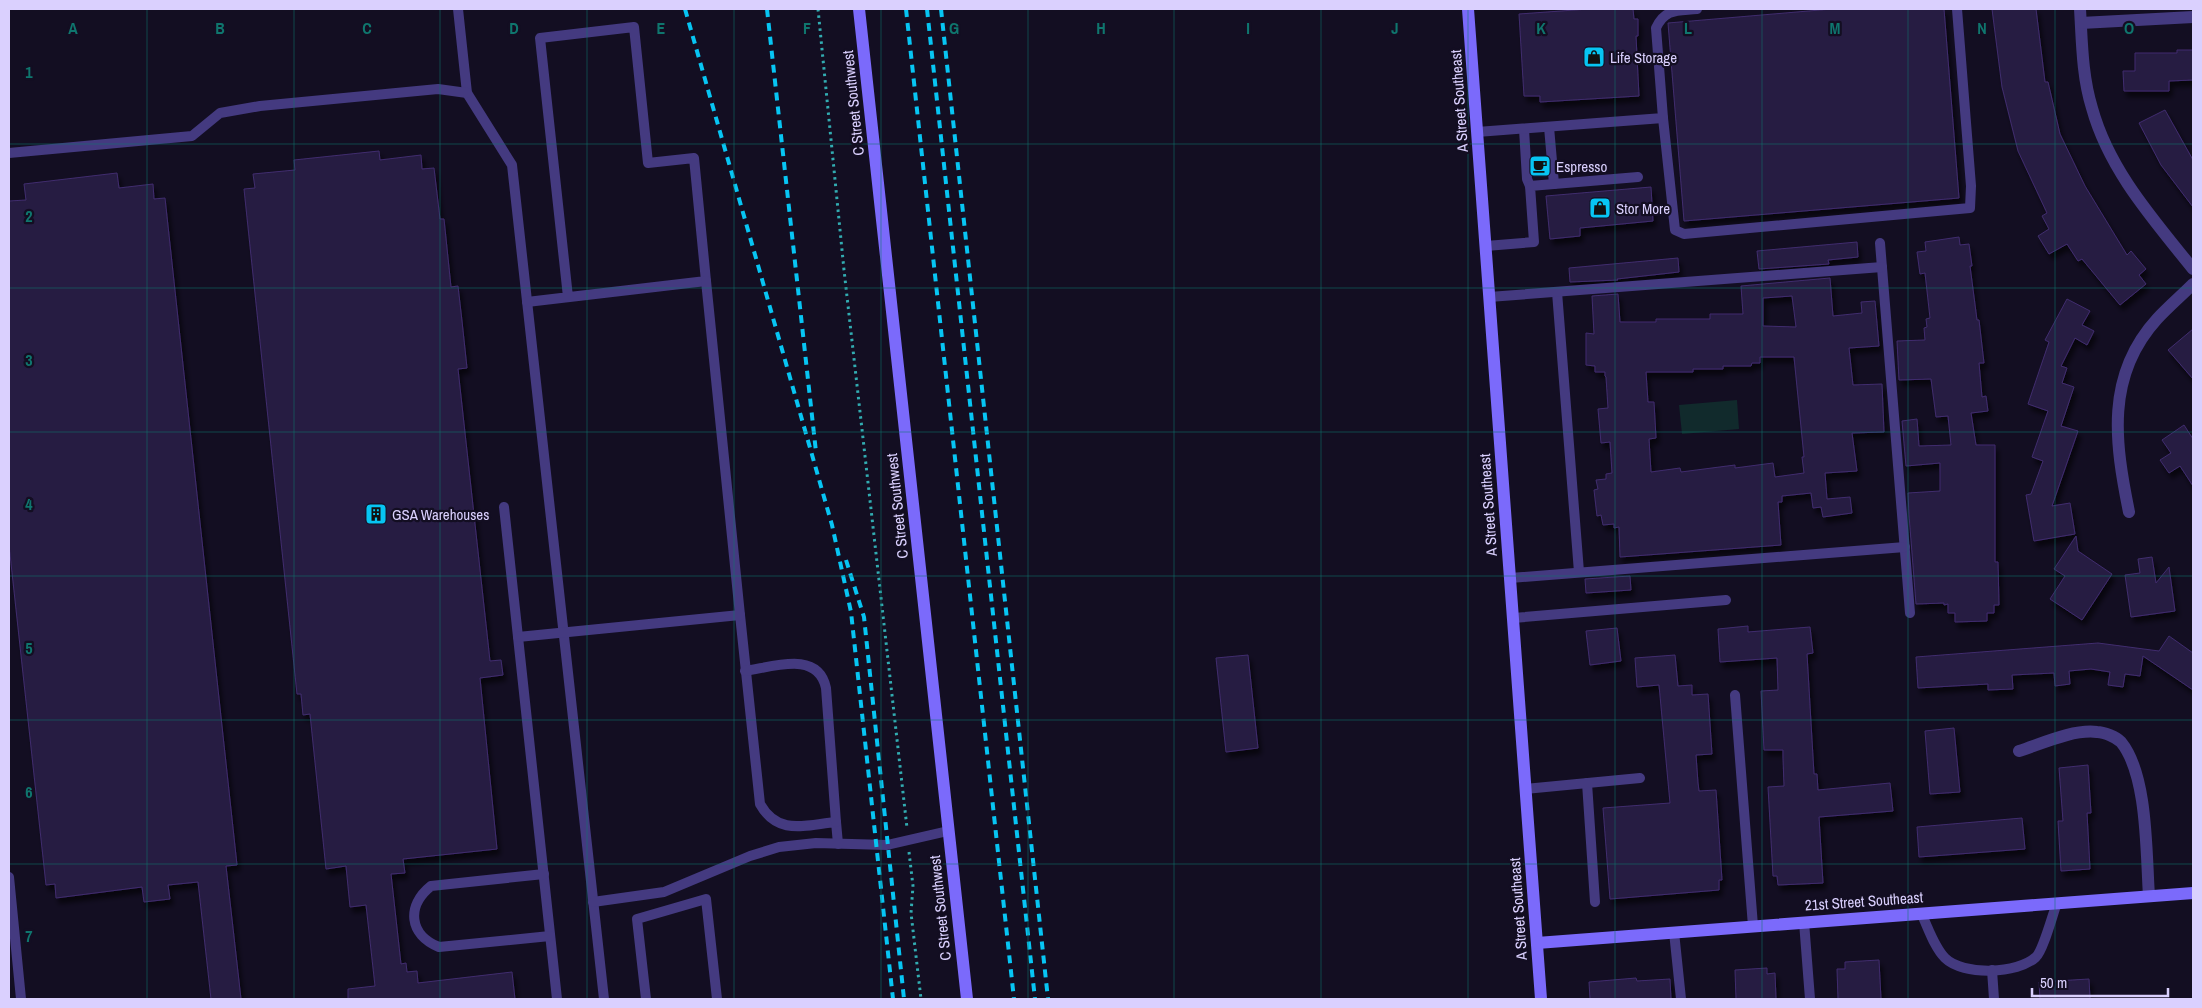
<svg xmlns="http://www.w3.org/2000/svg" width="2202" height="1008" font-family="'Archivo Narrow',sans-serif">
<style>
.green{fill:#112a2c}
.building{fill:#271b42;stroke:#402d6e;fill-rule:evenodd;filter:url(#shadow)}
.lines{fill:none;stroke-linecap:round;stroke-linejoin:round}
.path{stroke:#32acb1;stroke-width:3;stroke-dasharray:2.5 4;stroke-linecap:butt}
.lane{stroke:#443a80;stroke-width:10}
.street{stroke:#443a80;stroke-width:12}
.secondary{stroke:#7b6afb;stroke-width:12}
.rail{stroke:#07c5f3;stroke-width:4;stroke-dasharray:8 6;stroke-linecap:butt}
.grid{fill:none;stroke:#0f766e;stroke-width:1;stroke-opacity:0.55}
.labels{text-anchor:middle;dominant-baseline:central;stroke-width:4.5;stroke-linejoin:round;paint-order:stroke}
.poi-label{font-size:15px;fill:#dad0fe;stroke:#130e22;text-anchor:start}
.street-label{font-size:15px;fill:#dad0fe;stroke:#130e22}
.grid-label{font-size:16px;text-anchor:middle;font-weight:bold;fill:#0f766e;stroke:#130e22;stroke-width:4.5;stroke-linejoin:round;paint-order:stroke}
</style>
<defs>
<filter id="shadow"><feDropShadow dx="3" dy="5.5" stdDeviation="2.5" flood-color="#0009"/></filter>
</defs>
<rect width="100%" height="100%" fill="#130e22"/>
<!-- green -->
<polygon class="green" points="1737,400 1739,429 1682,434 1679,405"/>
<!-- building -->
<g class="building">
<polygon points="1589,9 1633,9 1634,19 1638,19 1638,36 1636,36 1639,96 1540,102 1540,96 1524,96 1519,14"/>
<polygon points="1832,9 1944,9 1959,198 1684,221 1668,23"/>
<polygon points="1992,9 2036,9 2045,82 2048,82 2060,134 2085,186 2127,255 2131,251 2146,269 2139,275 2146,284 2120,305 2082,259 2078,261 2067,244 2049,254 2038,236 2049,229 2042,216 2047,213 2018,151 2002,87"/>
<polygon points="2177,50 2193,50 2193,80 2169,81 2169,91 2124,91 2123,71 2135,71 2135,53 2177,53"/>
<polygon points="2165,110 2193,160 2193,207 2161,165 2139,123"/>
<polygon points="379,151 380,160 421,155 422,169 434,168 440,219 444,219 451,287 458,286 462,321 467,368 458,369 490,661 501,660 503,675 480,678 497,849 403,859 405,873 391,874 401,964 406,963 407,972 417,971 418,983 512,972 515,999 348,999 348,989 375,986 366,905 350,907 346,866 326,869 310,714 303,715 301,694 297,694 244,189 255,188 253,174 295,170 294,160"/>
<polygon points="117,173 119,188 153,184 154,199 165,198 237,865 226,866 241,999 211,999 198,882 168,885 170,899 144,902 142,887 56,898 55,884 46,885 9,545 9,201 26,200 24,184"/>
<polygon points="1651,187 1653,221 1580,228 1580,236 1550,239 1546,196"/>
<polygon points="1959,237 1960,245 1969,244 1972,266 1970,266 1977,320 1979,320 1984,363 1979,363 1982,397 1986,396 1988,411 1971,413 1976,445 1995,445 1995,562 1998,562 1999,605 1994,605 1994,613 1987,613 1987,621 1955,622 1955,613 1948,613 1948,604 1944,605 1944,603 1916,604 1909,515 1908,493 1940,491 1940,463 1906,466 1902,421 1917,419 1919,446 1951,445 1948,416 1936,417 1931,379 1899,380 1897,341 1925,340 1924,328 1927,327 1926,319 1930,318 1925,273 1920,274 1917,252 1926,251 1925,242"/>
<polygon points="1857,242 1858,257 1828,260 1829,264 1759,269 1757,251"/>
<polygon points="1678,258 1679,272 1617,279 1618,280 1570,282 1569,268"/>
<path d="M1830 278 1833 316 1862 313 1861 302 1875 301 1879 346 1849 348 1853 385 1882 384 1884 432 1852 433 1857 471 1825 473 1827 499 1850 497 1852 513 1823 517 1821 507 1813 508 1811 493 1782 496V502H1778L1781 545 1620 557 1619 527 1614 528V524L1603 525 1601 515 1597 516 1594 490 1598 489 1596 480 1606 479V474L1612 473 1610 442 1601 443 1598 409 1608 408 1606 377 1605 376V372H1595V366L1586 365V333L1594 334 1592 296 1618 294 1620 322H1656V319H1710V314H1743L1741 286ZM1792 296 1796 327 1763 326V298ZM1760 357H1794L1804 457H1802L1804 473 1775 477 1773 463 1735 468V465L1681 472 1680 468 1651 472 1649 439 1656 438 1654 402H1648L1646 372H1693V369H1723V366H1751L1752 363H1760Z"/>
<polygon points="2067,299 2090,311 2082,325 2094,331 2087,345 2075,338 2061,366 2067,368 2062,383 2074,387 2061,426 2078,431 2052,506 2070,503 2075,534 2034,541 2026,495 2031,494 2043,461 2032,457 2048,411 2028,404 2049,342 2045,340"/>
<polygon points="2193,329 2193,379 2168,350"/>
<polygon points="2184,425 2193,439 2193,486 2180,466 2169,473 2160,460 2171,453 2162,440"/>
<polygon points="2076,536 2078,551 2112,574 2082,620 2050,599 2065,576 2054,569"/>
<polygon points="2152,557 2156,583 2169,567 2175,611 2131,617 2125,575 2140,573 2138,559"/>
<polygon points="1630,576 1631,590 1586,593 1585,579"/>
<polygon points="1748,626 1748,632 1810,627 1813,653 1807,654 1814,774 1817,774 1818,790 1890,783 1893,811 1819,817 1823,883 1778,885 1777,876 1773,876 1768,787 1784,786 1783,758 1783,750 1764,750 1761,691 1778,690 1777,658 1720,662 1718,629"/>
<polygon points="1617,628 1621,661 1590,665 1586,631"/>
<polygon points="2169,636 2193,653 2193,690 2143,656 2140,676 2125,674 2123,687 2108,685 2110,672 2091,669 2069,671 2070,684 2055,686 2054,673 2012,675 2013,689 1988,690 1988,684 1918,688 1916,657 2098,643 2159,651"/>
<polygon points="1248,655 1258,748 1226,752 1216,658"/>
<polygon points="1675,655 1678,686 1692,685 1692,695 1708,694 1712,754 1696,755 1698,783 1699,791 1716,790 1722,880 1719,880 1719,890 1610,899 1603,808 1670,803 1659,685 1637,687 1635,658"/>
<polygon points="1954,728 1960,792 1930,794 1925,731"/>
<polygon points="2088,765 2091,813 2087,813 2090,869 2061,871 2058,821 2063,821 2059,768"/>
<polygon points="2022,818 2025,849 1919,857 1917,827"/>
<polygon points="1879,960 1881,999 1838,999 1837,969 1845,969 1845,962"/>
<polygon points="1767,968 1767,974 1775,973 1776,999 1736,999 1735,970"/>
<polygon points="1636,978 1637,981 1670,979 1671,999 1590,999 1589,982"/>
<polygon points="2089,979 2090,999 2040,999 2039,982"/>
</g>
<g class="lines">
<!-- path -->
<g class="path">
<polyline points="818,9 844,270 907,828"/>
<polyline points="909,852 913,886 911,913 921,999"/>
</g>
<!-- lane -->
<g class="lane">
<polyline points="458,9 467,93 512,165 604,999"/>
<polyline points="1663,118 1675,230 1684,234 1970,208 1971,186 1957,9"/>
<polyline points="1549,127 1554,184"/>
<polyline points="1524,129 1527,179 1530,186"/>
<path d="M1477 132 1663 118 1656 28C1665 8 1678 11 1697 9"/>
<polyline points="9,153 192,136 220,113 260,106 438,89 467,93"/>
<polyline points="1880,243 1910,613"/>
<polyline points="1486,246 1534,242 1530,186 1638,177"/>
<polyline points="1557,292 1579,572"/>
<polyline points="1489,297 1882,267"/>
<path d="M527 302C587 295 646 288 706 281L694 158 648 163 634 27 540 38 568 297"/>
<polyline points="504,507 557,999"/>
<polyline points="1510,578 1905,547"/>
<path d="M740 615 760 804C778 836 805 825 836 822L838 844"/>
<polyline points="1513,618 1726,600"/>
<polyline points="518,637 740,615 706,281"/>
<path d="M745 671C773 667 818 650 826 688L836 822"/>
<polyline points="1735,695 1753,926"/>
<polyline points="1587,783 1595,902"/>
<polyline points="1525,789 1640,778"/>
<path d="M544 874 431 886C406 906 409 935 439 947L550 936"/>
<polyline points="9,877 21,999"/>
<polyline points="593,902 664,892 750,856 779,847 816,843 887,845 948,831"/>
<path d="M1921 913C1928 927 1934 947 1945 958 1963 976 2018 974 2036 957 2043 951 2053 913 2057 903"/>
<polyline points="1804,922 1810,999"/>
<polyline points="1674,932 1681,999"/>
<polyline points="1992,970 1994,999"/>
<polyline points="646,999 637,919 706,899 717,999"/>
</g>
<!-- street -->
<g class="street">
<path d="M2080 9C2082 41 2082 76 2092 108 2109 170 2153 219 2193 269"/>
<polyline points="2081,23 2193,17"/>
<path d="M2129 512C2115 443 2105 376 2157 319 2168 307 2181 296 2193 284"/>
<path d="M2019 751C2041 744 2073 729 2097 732 2104 732 2116 737 2121 742 2148 775 2146 854 2149 896"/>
</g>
<!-- secondary -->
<g class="secondary">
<polyline points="859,9 967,999"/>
<polyline points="1468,9 1541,999"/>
<polyline points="1537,943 2193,893"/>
</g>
<!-- rail -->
<g class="rail">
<polyline points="685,9 832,525 851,612 893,999"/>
<polyline points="767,9 816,452"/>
<polyline points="906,9 1014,999"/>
<polyline points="927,9 1035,999"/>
<polyline points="941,9 1048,999"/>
<polyline points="846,560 864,617 904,999"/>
</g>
</g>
<!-- grid -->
<path class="grid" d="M147 9V999M294 9V999M440 9V999M587 9V999M734 9V999M881 9V999M1028 9V999M1174 9V999M1321 9V999M1468 9V999M1615 9V999M1762 9V999M1908 9V999M2055 9V999M9 144H2193M9 288H2193M9 432H2193M9 576H2193M9 720H2193M9 864H2193"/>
<!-- icons -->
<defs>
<g id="shop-square" transform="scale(1.125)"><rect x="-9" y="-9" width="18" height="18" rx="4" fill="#07c5f3" stroke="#130e22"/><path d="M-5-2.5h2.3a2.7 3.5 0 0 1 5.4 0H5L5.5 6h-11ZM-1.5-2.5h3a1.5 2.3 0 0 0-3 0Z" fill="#111"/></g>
<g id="cafe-square" transform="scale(1.125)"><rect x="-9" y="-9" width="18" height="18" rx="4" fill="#07c5f3" stroke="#130e22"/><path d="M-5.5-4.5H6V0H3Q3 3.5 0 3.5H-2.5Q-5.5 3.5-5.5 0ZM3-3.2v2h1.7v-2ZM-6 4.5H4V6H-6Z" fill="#111"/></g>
<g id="building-square" transform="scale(1.125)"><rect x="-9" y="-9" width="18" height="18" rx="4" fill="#07c5f3" stroke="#130e22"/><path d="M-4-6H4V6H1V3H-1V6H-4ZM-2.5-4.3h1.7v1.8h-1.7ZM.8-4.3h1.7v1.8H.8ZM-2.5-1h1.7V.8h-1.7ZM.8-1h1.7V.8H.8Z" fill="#111"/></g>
</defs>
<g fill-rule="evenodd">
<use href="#shop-square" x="1594" y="57"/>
<use href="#cafe-square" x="1540" y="166"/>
<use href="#shop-square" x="1600" y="208"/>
<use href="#building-square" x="376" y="514"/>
</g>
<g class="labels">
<!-- poi labels -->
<g class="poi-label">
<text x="1610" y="57">Life Storage</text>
<text x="1556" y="166">Espresso</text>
<text x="1616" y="208">Stor More</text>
<text x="392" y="514">GSA Warehouses</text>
</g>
<!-- street labels -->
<g class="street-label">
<text transform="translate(1459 101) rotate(-94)">A Street Southeast</text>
<text transform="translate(853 103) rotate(-96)">C Street Southwest</text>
<text transform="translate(1488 505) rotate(-94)">A Street Southeast</text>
<text transform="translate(897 506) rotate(-96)">C Street Southwest</text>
<text transform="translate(1864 901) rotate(-4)">21st Street Southeast</text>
<text transform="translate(940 908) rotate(-96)">C Street Southwest</text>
<text transform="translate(1518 909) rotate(-94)">A Street Southeast</text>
</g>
</g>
<g class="grid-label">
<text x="73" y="34">A</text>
<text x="220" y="34">B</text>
<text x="367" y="34">C</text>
<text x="514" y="34">D</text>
<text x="661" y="34">E</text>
<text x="807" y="34">F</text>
<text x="954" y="34">G</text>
<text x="1101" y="34">H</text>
<text x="1248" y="34">I</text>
<text x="1395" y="34">J</text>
<text x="1541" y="34">K</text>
<text x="1688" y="34">L</text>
<text x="1835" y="34">M</text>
<text x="1982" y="34">N</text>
<text x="2129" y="34">O</text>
<text x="29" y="78">1</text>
<text x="29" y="222">2</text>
<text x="29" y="366">3</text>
<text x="29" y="510">4</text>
<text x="29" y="654">5</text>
<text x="29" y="798">6</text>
<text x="29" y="942">7</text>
</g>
<!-- border -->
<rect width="2202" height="1008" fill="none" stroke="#dad0fe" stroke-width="20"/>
<!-- scale -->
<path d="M2032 988v8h136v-8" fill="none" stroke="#dad0fe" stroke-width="2.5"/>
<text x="2040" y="988" font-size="15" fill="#dad0fe" stroke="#130e22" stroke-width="4" paint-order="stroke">50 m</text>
</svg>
